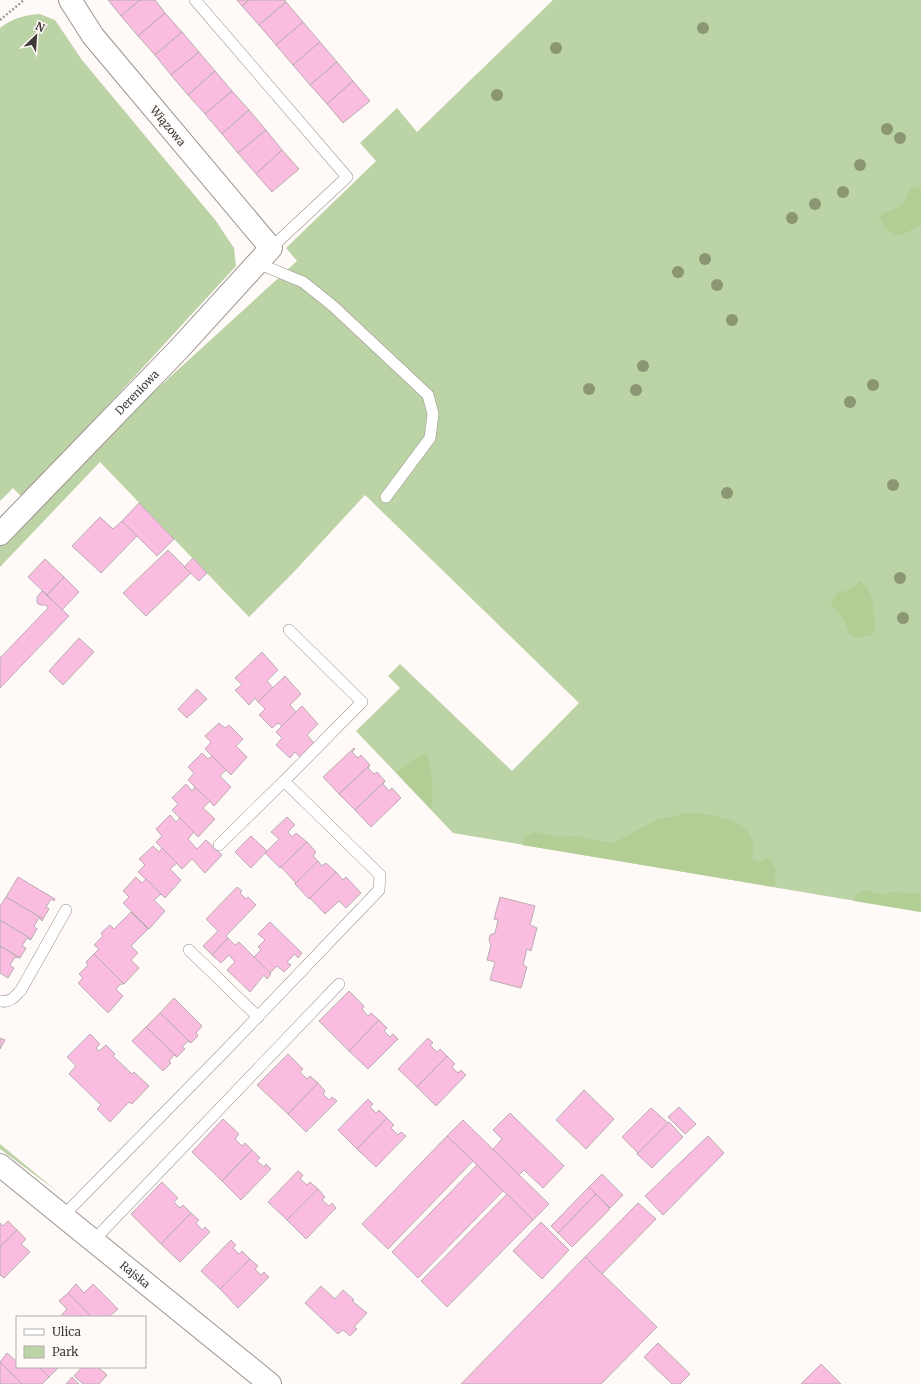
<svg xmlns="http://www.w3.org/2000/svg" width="921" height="1384" font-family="Merriweather,serif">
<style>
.green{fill:#bcd3a5}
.forest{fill:#b2ce95}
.building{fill:#fabde0;stroke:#b7adb2}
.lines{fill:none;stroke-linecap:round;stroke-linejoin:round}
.lane-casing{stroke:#9c938e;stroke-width:12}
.street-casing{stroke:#9c938e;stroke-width:24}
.path{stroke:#a29e9c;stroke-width:2.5;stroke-dasharray:2 2;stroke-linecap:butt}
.lane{stroke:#fff;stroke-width:11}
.street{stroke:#fff;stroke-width:22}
.tree{fill:#8b9672}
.labels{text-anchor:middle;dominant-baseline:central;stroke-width:4;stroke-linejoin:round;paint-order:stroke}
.street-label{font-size:11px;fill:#3e3a38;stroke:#fffaf8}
</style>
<rect width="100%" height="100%" fill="#fffaf8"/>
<!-- green -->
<g class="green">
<polygon points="553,0 921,0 921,912 453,833 356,731 400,688 388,676 400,664 512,771 579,703 365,495 292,574 249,617 100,462 0,567 0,544 91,449 297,261 286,248 376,161 360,143 397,108 417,132"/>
<path d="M40 14 55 20 82 60 216 221 234 248 236 266 23 498 13 488 0 501V28C13 18 24 15 40 14Z"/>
<polygon points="0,1144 58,1192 0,1149"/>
</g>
<!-- forest -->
<g class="forest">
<path d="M912 187 921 188V225L900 236C889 232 884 228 879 217 886 210 895 211 902 204 907 199 907 193 912 187Z"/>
<path d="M859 581C874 588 875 616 874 631L872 635 855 638 850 634 843 618 831 604C837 587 841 595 852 588 855 586 857 583 859 581Z"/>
<path d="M426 754C432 763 434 799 431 809L396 772 417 757Z"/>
<path d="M689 813C717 814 762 821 752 859L761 862 765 858 771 860 776 870 774 887 522 845 525 836 536 832 556 837 577 836 603 842H615L656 820Z"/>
<polygon points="865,890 883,895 892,892 920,894 921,912 854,901 857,894"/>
</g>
<!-- building -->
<g class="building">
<polygon points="108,0 140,0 121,16"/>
<polygon points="140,0 155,0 165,13 138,36 121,16"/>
<polygon points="237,0 249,0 242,6"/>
<polygon points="249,0 285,0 286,2 259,25 242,6"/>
<polygon points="286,2 303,22 276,45 259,25"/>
<polygon points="165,13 182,32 155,55 138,36"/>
<polygon points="303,22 320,42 293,65 276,45"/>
<polygon points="182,32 199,52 171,75 155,55"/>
<polygon points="320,42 337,62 310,85 293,65"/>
<polygon points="199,52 215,71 188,95 171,75"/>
<polygon points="337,62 353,81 327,104 310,85"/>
<polygon points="215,71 232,91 205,114 188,95"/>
<polygon points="353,81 370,101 343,123 327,104"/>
<polygon points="232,91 249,110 222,134 205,114"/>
<polygon points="249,110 266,130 238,153 222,134"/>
<polygon points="266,130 282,150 256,174 238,153"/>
<polygon points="282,150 299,169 272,192 256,174"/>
<polygon points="139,503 174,539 157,556 122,521"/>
<polygon points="100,517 113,529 122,521 137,536 101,573 72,546"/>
<polygon points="168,550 191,573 146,616 123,593"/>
<polygon points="193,558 207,573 199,581 184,567"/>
<polygon points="45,559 64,577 47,595 28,577"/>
<polygon points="64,577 79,592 62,610 47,595"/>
<polygon points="42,591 69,616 0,688 0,658 48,608 46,605 40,605 37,603 37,597"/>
<polygon points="79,638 94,652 63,685 49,671"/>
<polygon points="262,652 278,670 267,681 273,688 258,702 255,698 249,705 235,690 242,685 235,678"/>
<polygon points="285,676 301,694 290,705 296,712 282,726 278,723 272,728 259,715 265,709 258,702"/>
<polygon points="197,689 207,699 187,718 178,709"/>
<polygon points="302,706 318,724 307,735 314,743 300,757 295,752 290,758 276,745 282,738 276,732"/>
<polygon points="219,723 225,728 229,725 243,739 236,746 247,757 231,775 205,749 211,742 205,736"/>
<polygon points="354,748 355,749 352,752 358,758 361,755 370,765 339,794 323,777"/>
<polygon points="202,753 208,759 212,756 226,770 220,776 231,787 214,806 188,780 194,773 188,767"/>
<polygon points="370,765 368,768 374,774 377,772 385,781 355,810 339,794"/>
<polygon points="385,781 383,784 389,791 392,788 401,798 371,827 355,810"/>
<polygon points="186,784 192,791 195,787 210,801 203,808 215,819 198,837 172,810 178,804 172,798"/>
<polygon points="170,815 176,822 180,818 194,832 188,839 197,849 206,840 222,855 205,873 192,859 182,869 156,842 162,836 156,829"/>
<polygon points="287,817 295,825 288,832 292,837 296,833 307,842 280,868 265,853 279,839 271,832"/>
<polygon points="251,836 267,851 251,868 235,852"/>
<polygon points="307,842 316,852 313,856 318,861 296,883 281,867"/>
<polygon points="153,846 159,852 162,848 177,863 170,869 181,880 165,898 138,872 145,865 139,859"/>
<polygon points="318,861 322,866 326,863 336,872 309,899 295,884"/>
<polygon points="336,872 343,880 346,877 361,893 346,908 339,901 325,914 310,898"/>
<polygon points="18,877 55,899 54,901 51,899 46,907 49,909 43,919 6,897"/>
<polygon points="136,877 142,883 146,879 161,894 154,900 165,911 149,929 123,903 129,897 123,891"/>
<polygon points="237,887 242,891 240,893 246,899 248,897 256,905 226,936 228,938 212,955 203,946 218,931 206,919"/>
<polygon points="6,897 43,919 42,921 39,918 34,926 37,929 31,939 0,920 0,906"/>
<polygon points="500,897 535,906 530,925 537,928 531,951 527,949 523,965 527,967 521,988 490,980 495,962 487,960 491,945 489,940 490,935 495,933 498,920 494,919"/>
<polygon points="131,912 148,929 131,946 138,953 131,960 139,968 124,984 94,954 99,949 94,945 103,936 101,933 110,925 114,929"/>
<polygon points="0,920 31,939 31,940 27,938 22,946 26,948 20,958 0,946"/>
<polygon points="270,922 302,953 298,958 295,954 287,962 291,965 284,972 277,966 270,973 254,957 261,950 258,947 265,940 258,934"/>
<polygon points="228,938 235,945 239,942 271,974 267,979 264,975 250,992 227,970 235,962 229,955 221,963 212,955"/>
<polygon points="0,946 20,958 15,957 10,965 14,968 8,978 0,973"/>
<polygon points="94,954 124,984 121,984 116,989 123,996 108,1013 78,983 83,978 79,974 88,965 86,962"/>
<polygon points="349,991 364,1006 362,1009 368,1016 371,1013 379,1020 349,1051 319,1021"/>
<polygon points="174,998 202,1026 196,1033 198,1036 191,1043 160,1013"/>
<polygon points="160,1013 191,1043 188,1041 182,1047 185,1049 177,1057 146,1027"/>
<polygon points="379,1020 387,1028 384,1031 390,1037 393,1034 398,1039 368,1069 349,1051"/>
<polygon points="146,1027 177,1057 174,1055 169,1061 171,1063 163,1071 132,1041"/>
<polygon points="90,1034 100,1044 96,1048 99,1051 106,1045 115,1054 113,1056 132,1074 134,1072 149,1086 132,1104 129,1102 110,1122 97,1109 101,1105 69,1074 76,1066 67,1057"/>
<polygon points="0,1038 5,1040 0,1049"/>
<polygon points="428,1038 433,1043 430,1045 437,1052 440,1049 447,1056 417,1087 398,1069"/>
<polygon points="288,1054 303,1069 300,1072 307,1079 310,1076 318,1083 288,1114 257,1085"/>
<polygon points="447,1056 455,1064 452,1067 458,1073 461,1070 466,1075 436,1106 417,1087"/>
<polygon points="318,1083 325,1091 323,1094 329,1100 332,1097 337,1101 306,1132 288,1114"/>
<polygon points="584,1090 614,1119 586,1149 556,1120"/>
<polygon points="368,1099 373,1104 370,1107 376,1113 379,1110 387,1118 357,1149 338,1130"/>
<polygon points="679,1107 696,1124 685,1134 668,1117"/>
<polygon points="651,1108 668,1123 638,1153 622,1137"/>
<polygon points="510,1113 564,1166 543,1188 524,1170 519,1175 493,1149 502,1139 493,1130"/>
<polygon points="387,1118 394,1125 391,1128 398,1135 401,1132 406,1136 376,1167 357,1149"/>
<polygon points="223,1119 239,1134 235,1139 242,1146 245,1143 252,1150 222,1181 192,1152"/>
<polygon points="463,1120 549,1204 533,1220 447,1136"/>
<polygon points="669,1122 683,1137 652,1168 637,1154"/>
<polygon points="447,1136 473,1161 388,1249 362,1224"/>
<polygon points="708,1136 724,1153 663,1215 645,1196"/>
<polygon points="252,1150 260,1158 257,1161 264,1167 266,1164 271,1169 241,1200 222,1181"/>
<polygon points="477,1165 503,1191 418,1278 392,1252"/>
<polygon points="298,1171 303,1175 300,1179 307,1185 310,1182 318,1189 287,1220 268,1202"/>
<polygon points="602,1174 623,1195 610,1208 589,1187"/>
<polygon points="162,1182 178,1198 174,1202 180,1208 183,1205 191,1213 161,1244 131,1214"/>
<polygon points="589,1187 596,1194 558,1233 551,1226"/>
<polygon points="318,1189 325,1197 322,1200 329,1206 332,1203 336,1208 306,1239 287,1220"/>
<polygon points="507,1194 533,1220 447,1307 421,1281"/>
<polygon points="596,1194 610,1209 572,1247 558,1233"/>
<polygon points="638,1203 656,1219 602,1274 585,1257"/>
<polygon points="191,1213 199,1220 196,1223 202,1230 205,1227 210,1232 180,1262 161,1244"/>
<polygon points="8,1221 17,1230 0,1247 0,1223 3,1226"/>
<polygon points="541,1222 569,1250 542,1279 513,1251"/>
<polygon points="17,1230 26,1239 21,1244 30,1252 4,1278 0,1275 0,1247"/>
<polygon points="231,1240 236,1245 233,1248 239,1254 242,1251 250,1259 220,1289 201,1271"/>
<polygon points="585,1257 657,1327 601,1384 461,1384"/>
<polygon points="250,1259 258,1266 255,1269 261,1275 264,1272 269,1277 238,1308 220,1289"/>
<polygon points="76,1284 84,1293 93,1284 118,1309 109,1317 92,1317 68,1293"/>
<polygon points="321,1286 335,1299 343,1290 354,1300 352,1301 367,1313 354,1327 357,1329 350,1336 343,1330 338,1334 305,1303"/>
<polygon points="68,1293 92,1317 60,1317 67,1309 59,1301"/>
<polygon points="658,1343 690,1374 680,1384 672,1384 644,1357"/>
<polygon points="7,1353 16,1361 17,1360 17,1367 39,1367 49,1377 42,1384 22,1384 0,1362"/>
<polygon points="0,1362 22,1384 0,1384"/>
<polygon points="821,1364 841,1384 801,1384"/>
<polygon points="39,1367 59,1367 49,1377"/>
<polygon points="82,1367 98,1367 107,1375 99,1384 83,1384 74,1376"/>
<polygon points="72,1377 79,1384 66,1384"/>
</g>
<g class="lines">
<!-- lane casing -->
<g class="lane-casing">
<g id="lane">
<polyline points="195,0 347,177 271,248"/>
<polyline points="257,263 303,282 333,306 428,395 433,414 430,438 386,497"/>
<polyline points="219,845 284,781"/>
<polyline points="189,950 258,1017"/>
<path d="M0 1001C11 1003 14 997 21 990L66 910"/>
<polyline points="64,1215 223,1053 379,890 380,875 284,781 362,702 289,630"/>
<polyline points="94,1240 339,984"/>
</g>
</g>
<!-- street casing -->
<g class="street-casing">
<g id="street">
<path id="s1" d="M0 534 179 349 271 248 93 36 70 0"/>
<path id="s2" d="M0 1165 270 1384"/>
</g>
</g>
<!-- path -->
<polyline class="path" points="0,20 24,0"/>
<!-- lane -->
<use href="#lane" class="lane"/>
<!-- street -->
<use href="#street" class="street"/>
</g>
<!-- trees -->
<g class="tree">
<circle cx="703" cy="28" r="6"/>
<circle cx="556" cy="48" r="6"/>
<circle cx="497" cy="95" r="6"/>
<circle cx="887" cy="129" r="6"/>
<circle cx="900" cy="138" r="6"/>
<circle cx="860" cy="165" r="6"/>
<circle cx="843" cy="192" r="6"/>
<circle cx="815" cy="204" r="6"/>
<circle cx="792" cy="218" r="6"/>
<circle cx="705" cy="259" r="6"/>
<circle cx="678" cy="272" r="6"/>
<circle cx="717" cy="285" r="6"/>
<circle cx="732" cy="320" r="6"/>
<circle cx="643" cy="366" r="6"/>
<circle cx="873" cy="385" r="6"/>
<circle cx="589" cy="389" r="6"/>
<circle cx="636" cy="390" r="6"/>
<circle cx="850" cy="402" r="6"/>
<circle cx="893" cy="485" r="6"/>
<circle cx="727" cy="493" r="6"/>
<circle cx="900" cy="578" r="6"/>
<circle cx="903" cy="618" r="6"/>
</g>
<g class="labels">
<!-- street labels -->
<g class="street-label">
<text transform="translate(168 126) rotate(50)">Wiązowa</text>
<text stroke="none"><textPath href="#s1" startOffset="197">Dereniowa</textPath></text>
<text stroke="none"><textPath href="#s2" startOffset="174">Rajska</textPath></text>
</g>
</g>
<!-- legend -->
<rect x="16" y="1316" width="130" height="52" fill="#fffaf8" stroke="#b2adab"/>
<rect x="24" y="1329" width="20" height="6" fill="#ffffff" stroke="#b2adab"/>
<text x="52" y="1336" font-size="12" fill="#3e3a38">Ulica</text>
<rect x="24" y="1346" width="20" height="12" fill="#bcd3a5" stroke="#b2adab"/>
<text x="52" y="1356" font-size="12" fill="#3e3a38">Park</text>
<!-- north arrow -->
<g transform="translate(36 36) rotate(25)" stroke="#fffaf8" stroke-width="3" paint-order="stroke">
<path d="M0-3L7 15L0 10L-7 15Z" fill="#3e3a38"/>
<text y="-6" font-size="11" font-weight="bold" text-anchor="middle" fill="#3e3a38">N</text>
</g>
</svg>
